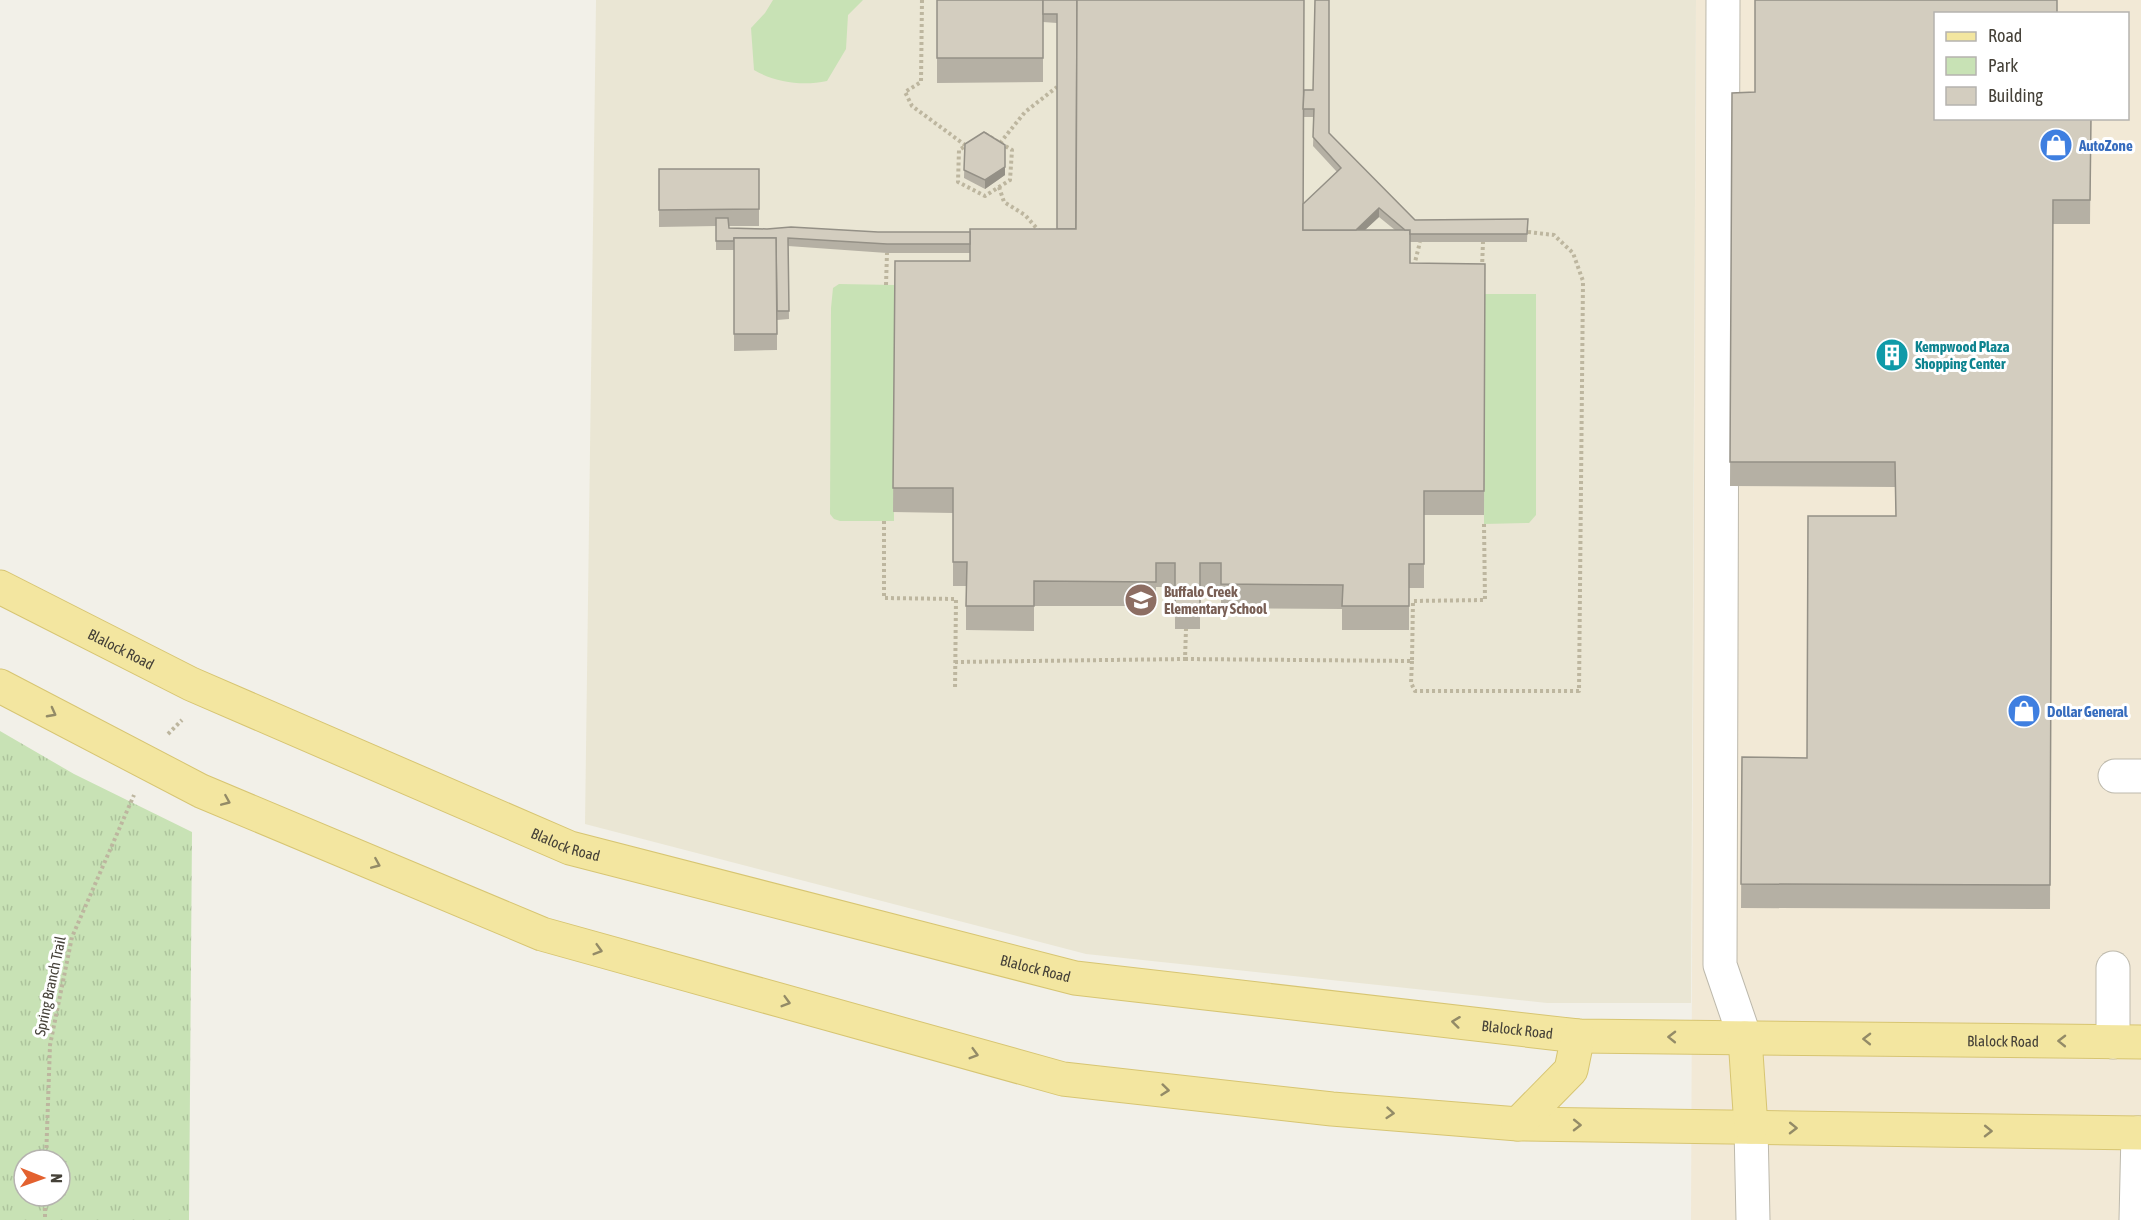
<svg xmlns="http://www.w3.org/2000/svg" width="2141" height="1220" font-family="'Asap Condensed',sans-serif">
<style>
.commercial{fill:#f2e9d6;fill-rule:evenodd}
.education{fill:#eae6d4}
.grass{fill:url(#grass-tufts);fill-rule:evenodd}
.park{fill:#c8e2b5}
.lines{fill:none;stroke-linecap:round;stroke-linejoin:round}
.minor-casing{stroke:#bdb9ac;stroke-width:35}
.major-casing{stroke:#d7c572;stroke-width:35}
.path{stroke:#bdb69f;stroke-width:4;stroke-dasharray:3 3;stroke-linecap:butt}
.minor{stroke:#fff;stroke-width:33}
.major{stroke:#f3e6a0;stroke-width:33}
.wall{fill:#b5b0a4;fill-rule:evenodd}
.shaded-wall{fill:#949086}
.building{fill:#d3cdbf;stroke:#949086;stroke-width:1.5}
.oneway{stroke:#938b67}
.labels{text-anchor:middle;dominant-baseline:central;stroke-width:6;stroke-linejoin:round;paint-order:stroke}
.shop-label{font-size:15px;font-weight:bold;fill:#366cbe;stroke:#fff;text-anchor:start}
.culture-label{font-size:15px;font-weight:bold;fill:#0d838f;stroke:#fff;text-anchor:start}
.education-label{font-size:15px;font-weight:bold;fill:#785e54;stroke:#fff;text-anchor:start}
.street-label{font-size:15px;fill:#454138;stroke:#fff}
</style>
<defs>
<pattern id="grass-tufts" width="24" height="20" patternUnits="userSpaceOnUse" patternTransform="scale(1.5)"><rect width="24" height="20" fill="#c8e2b5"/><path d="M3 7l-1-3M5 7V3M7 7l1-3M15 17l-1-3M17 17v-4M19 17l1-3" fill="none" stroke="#adc39c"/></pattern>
</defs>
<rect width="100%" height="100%" fill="#f2f0e8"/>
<!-- commercial -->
<path class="commercial" d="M1696 0H2141V1220H1691ZM1936 14H2128V118H1936Z"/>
<!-- education -->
<polygon class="education" points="596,0 1696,0 1691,1003 1547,1003 1086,954 585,824"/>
<!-- grass -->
<path class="grass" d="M0 731 74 774 192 832 189 1220H0ZM24 1160H60V1196H24Z"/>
<!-- park -->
<g class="park">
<path d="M773 0H863L848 15 846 49 827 81C803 86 776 83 754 70L751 28 765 13Z"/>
<polygon points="839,284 895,285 894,521 840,521 834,519 830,514 831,308 833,288"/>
<polygon points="1485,294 1536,294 1536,515 1529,523 1484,524"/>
</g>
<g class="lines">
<!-- minor casing -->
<g class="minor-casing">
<g id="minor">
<polyline points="1723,0 1720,965 1745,1038"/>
<polyline points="2115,776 2141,776"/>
<polyline points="2113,1042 2113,968"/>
<polyline points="1751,1127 1753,1220"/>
<polyline points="2136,1220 2138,1133"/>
</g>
</g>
<!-- major casing -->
<g class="major-casing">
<g id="major">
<path id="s1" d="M0 587 191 684 570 848 1075 978 1578 1036 2141 1042"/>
<polyline points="0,686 201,791 542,934 1063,1079 1332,1109 1518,1124 2141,1133"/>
<polyline points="1745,1038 1751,1127"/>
<polyline points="1518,1124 1571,1070 1578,1036"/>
</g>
</g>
<!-- path -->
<g class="path">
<polyline points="922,0 921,82 905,92 912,106 965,145"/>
<polygon points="985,134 1012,150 1010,180 985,196 958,182 959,150"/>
<polyline points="1000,143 1025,112 1057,87"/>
<polyline points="999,187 1004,202 1025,215 1040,232"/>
<polyline points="1414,266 1420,242"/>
<polyline points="1482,268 1483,242"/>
<polyline points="886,285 887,253"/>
<polyline points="884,521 884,598 956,599 955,690"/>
<polyline points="1185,659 1412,661 1413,601 1485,600 1484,524"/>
<polyline points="1412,661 1411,683 1415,691 1579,691 1583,281 1573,253 1554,235 1528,232"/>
<polyline points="955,662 1185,659 1186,629"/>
<polyline points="168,734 182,720"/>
<polyline points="46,1160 50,1045 72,937 134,795"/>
<polyline points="45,1196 45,1220"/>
</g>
<!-- minor -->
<use href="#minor" class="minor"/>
<!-- major -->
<use href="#major" class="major"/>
</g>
<!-- wall -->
<g class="wall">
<polygon points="937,0 1043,0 1043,82 937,83"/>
<path d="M1043 0 1304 90 1329 133 1415 220 1528 219 1527 242H1410V263L1485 264 1484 515H1424V588H1409V630H1342V609L1221 608V588H1200V629H1175V587H1156V606H1034V631L966 630V586H953V513L893 512 895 261H970V253H887L788 246 789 319 777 320V350L734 351V250H716V226L659 227V169H759V226H729V228L878 232H970L1057 229V23L1043 22ZM1303 117H1314L1313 146 1337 172 1303 204ZM1379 217 1395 230H1365Z"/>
<polygon points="1935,14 2091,118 2090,224 2053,224 2050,909 1741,908 1742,757 1807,758 1896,516 1895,487 1730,486 1732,93 1755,92"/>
<polygon points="965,144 1005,175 985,189 964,178"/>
</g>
<!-- shaded-wall -->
<g class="shaded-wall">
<polygon points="1005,145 1005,175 985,189 985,180"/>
<polygon points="1379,208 1379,217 1339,254 1339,246"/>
</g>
<!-- building -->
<g class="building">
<rect x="937" y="0" width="106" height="58"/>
<polygon points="1043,0 1077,0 1076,229 1057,229 1057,14 1043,14"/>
<polygon points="1077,0 1304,0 1303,230 1410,230 1410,263 1485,264 1484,491 1424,491 1424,564 1409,564 1409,606 1342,606 1343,585 1221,584 1221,563 1200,563 1200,605 1175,605 1175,563 1156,563 1156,582 1034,581 1034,606 966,606 967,562 953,562 953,488 893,488 895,261 970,261 970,229 1076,229"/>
<polygon points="1315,0 1329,0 1329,133 1415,220 1528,219 1527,234 1410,234 1410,230 1405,230 1379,208 1356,230 1303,230 1303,204 1341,168 1313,137 1314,109 1303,109 1304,90 1313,90"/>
<polygon points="1755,0 2057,0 2057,14 1935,14 1935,118 2091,118 2090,200 2053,200 2050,885 1741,884 1742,757 1807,758 1808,516 1896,516 1895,462 1730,462 1732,93 1755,92"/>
<polygon points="984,132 1005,145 1005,167 985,180 964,170 965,144"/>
<polygon points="659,169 759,169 759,209 659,210"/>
<polygon points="716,218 728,218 729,228 767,229 791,227 878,232 970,232 970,244 887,244 788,238 789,311 777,311 776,238 734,238 734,241 716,241"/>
<polygon points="734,238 776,238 777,334 734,334"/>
</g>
<!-- one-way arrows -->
<defs><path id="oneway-chevron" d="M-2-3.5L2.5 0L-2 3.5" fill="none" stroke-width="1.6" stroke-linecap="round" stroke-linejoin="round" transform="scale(1.5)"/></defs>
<g class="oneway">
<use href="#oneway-chevron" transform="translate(52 713) rotate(28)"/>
<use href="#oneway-chevron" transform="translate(226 801) rotate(23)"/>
<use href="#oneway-chevron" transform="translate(376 864) rotate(23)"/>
<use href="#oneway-chevron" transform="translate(598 950) rotate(16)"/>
<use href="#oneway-chevron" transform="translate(786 1002) rotate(16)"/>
<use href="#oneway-chevron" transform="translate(1456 1022) rotate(-173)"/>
<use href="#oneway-chevron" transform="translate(1672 1037) rotate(-179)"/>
<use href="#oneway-chevron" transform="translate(1867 1039) rotate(-179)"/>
<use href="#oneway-chevron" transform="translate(2062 1041) rotate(-179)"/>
<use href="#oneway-chevron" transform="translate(974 1054) rotate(16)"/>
<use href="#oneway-chevron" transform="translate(1165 1090) rotate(6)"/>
<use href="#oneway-chevron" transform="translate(1390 1113) rotate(5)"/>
<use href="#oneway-chevron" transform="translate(1577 1125) rotate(1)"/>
<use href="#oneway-chevron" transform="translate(1793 1128) rotate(1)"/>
<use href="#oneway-chevron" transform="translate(1988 1131) rotate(1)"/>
</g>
<!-- icons -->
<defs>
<g id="shop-disc" transform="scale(1.725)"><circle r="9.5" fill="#3f7fe0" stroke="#fff"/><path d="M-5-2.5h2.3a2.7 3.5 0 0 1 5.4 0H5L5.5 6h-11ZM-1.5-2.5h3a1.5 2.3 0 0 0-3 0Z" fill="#fff"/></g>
<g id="building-disc" transform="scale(1.725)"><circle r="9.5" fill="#0f9aa8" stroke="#fff"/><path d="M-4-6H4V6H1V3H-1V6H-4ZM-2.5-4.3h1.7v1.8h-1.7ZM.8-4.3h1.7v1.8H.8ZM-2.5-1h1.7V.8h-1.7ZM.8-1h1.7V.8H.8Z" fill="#fff"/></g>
<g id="school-disc" transform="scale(1.725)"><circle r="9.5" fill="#8d6e63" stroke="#fff"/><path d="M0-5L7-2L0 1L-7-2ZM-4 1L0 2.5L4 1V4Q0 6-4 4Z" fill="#fff"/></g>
</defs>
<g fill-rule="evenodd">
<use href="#shop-disc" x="2056" y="145"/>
<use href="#building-disc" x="1892" y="355"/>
<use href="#school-disc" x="1141" y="600"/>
<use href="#shop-disc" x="2024" y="711"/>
</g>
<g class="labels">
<!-- shop labels -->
<g class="shop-label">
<text x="2079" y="145">AutoZone</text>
<text x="2047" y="711">Dollar General</text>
</g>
<!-- culture labels -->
<g class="culture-label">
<text x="1915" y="346">Kempwood Plaza<tspan x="1915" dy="17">Shopping Center</tspan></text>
</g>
<!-- education labels -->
<g class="education-label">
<text x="1164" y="591">Buffalo Creek<tspan x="1164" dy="17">Elementary School</tspan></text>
</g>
<!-- street labels -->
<g class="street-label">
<text stroke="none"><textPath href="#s1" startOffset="136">Blalock Road</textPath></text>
<text stroke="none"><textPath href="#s1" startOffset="622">Blalock Road</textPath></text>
<text stroke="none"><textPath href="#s1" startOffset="1108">Blalock Road</textPath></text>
<text transform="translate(50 986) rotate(-78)">Spring Branch Trail</text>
<text stroke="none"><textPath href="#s1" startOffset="1594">Blalock Road</textPath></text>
<text stroke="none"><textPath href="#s1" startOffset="2080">Blalock Road</textPath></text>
</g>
</g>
<!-- legend -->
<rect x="1934" y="12" width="195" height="108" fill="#ffffff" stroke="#b5b3af" stroke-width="1.5"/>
<rect x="1946" y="32" width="30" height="9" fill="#f3e6a0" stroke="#b5b3af" stroke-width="1.5"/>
<text x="1988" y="42" font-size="18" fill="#454138">Road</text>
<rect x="1946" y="57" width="30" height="18" fill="#c8e2b5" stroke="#b5b3af" stroke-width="1.5"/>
<text x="1988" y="72" font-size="18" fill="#454138">Park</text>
<rect x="1946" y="87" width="30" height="18" fill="#d3cdbf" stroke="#b5b3af" stroke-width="1.5"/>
<text x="1988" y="102" font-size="18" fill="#454138">Building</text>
<!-- north arrow -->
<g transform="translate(42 1178) rotate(91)"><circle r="28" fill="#ffffff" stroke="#b5b3af" stroke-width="1.5"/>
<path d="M0-4.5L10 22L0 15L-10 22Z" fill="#e3612f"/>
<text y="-9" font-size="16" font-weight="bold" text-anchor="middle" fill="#454138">N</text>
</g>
</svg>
